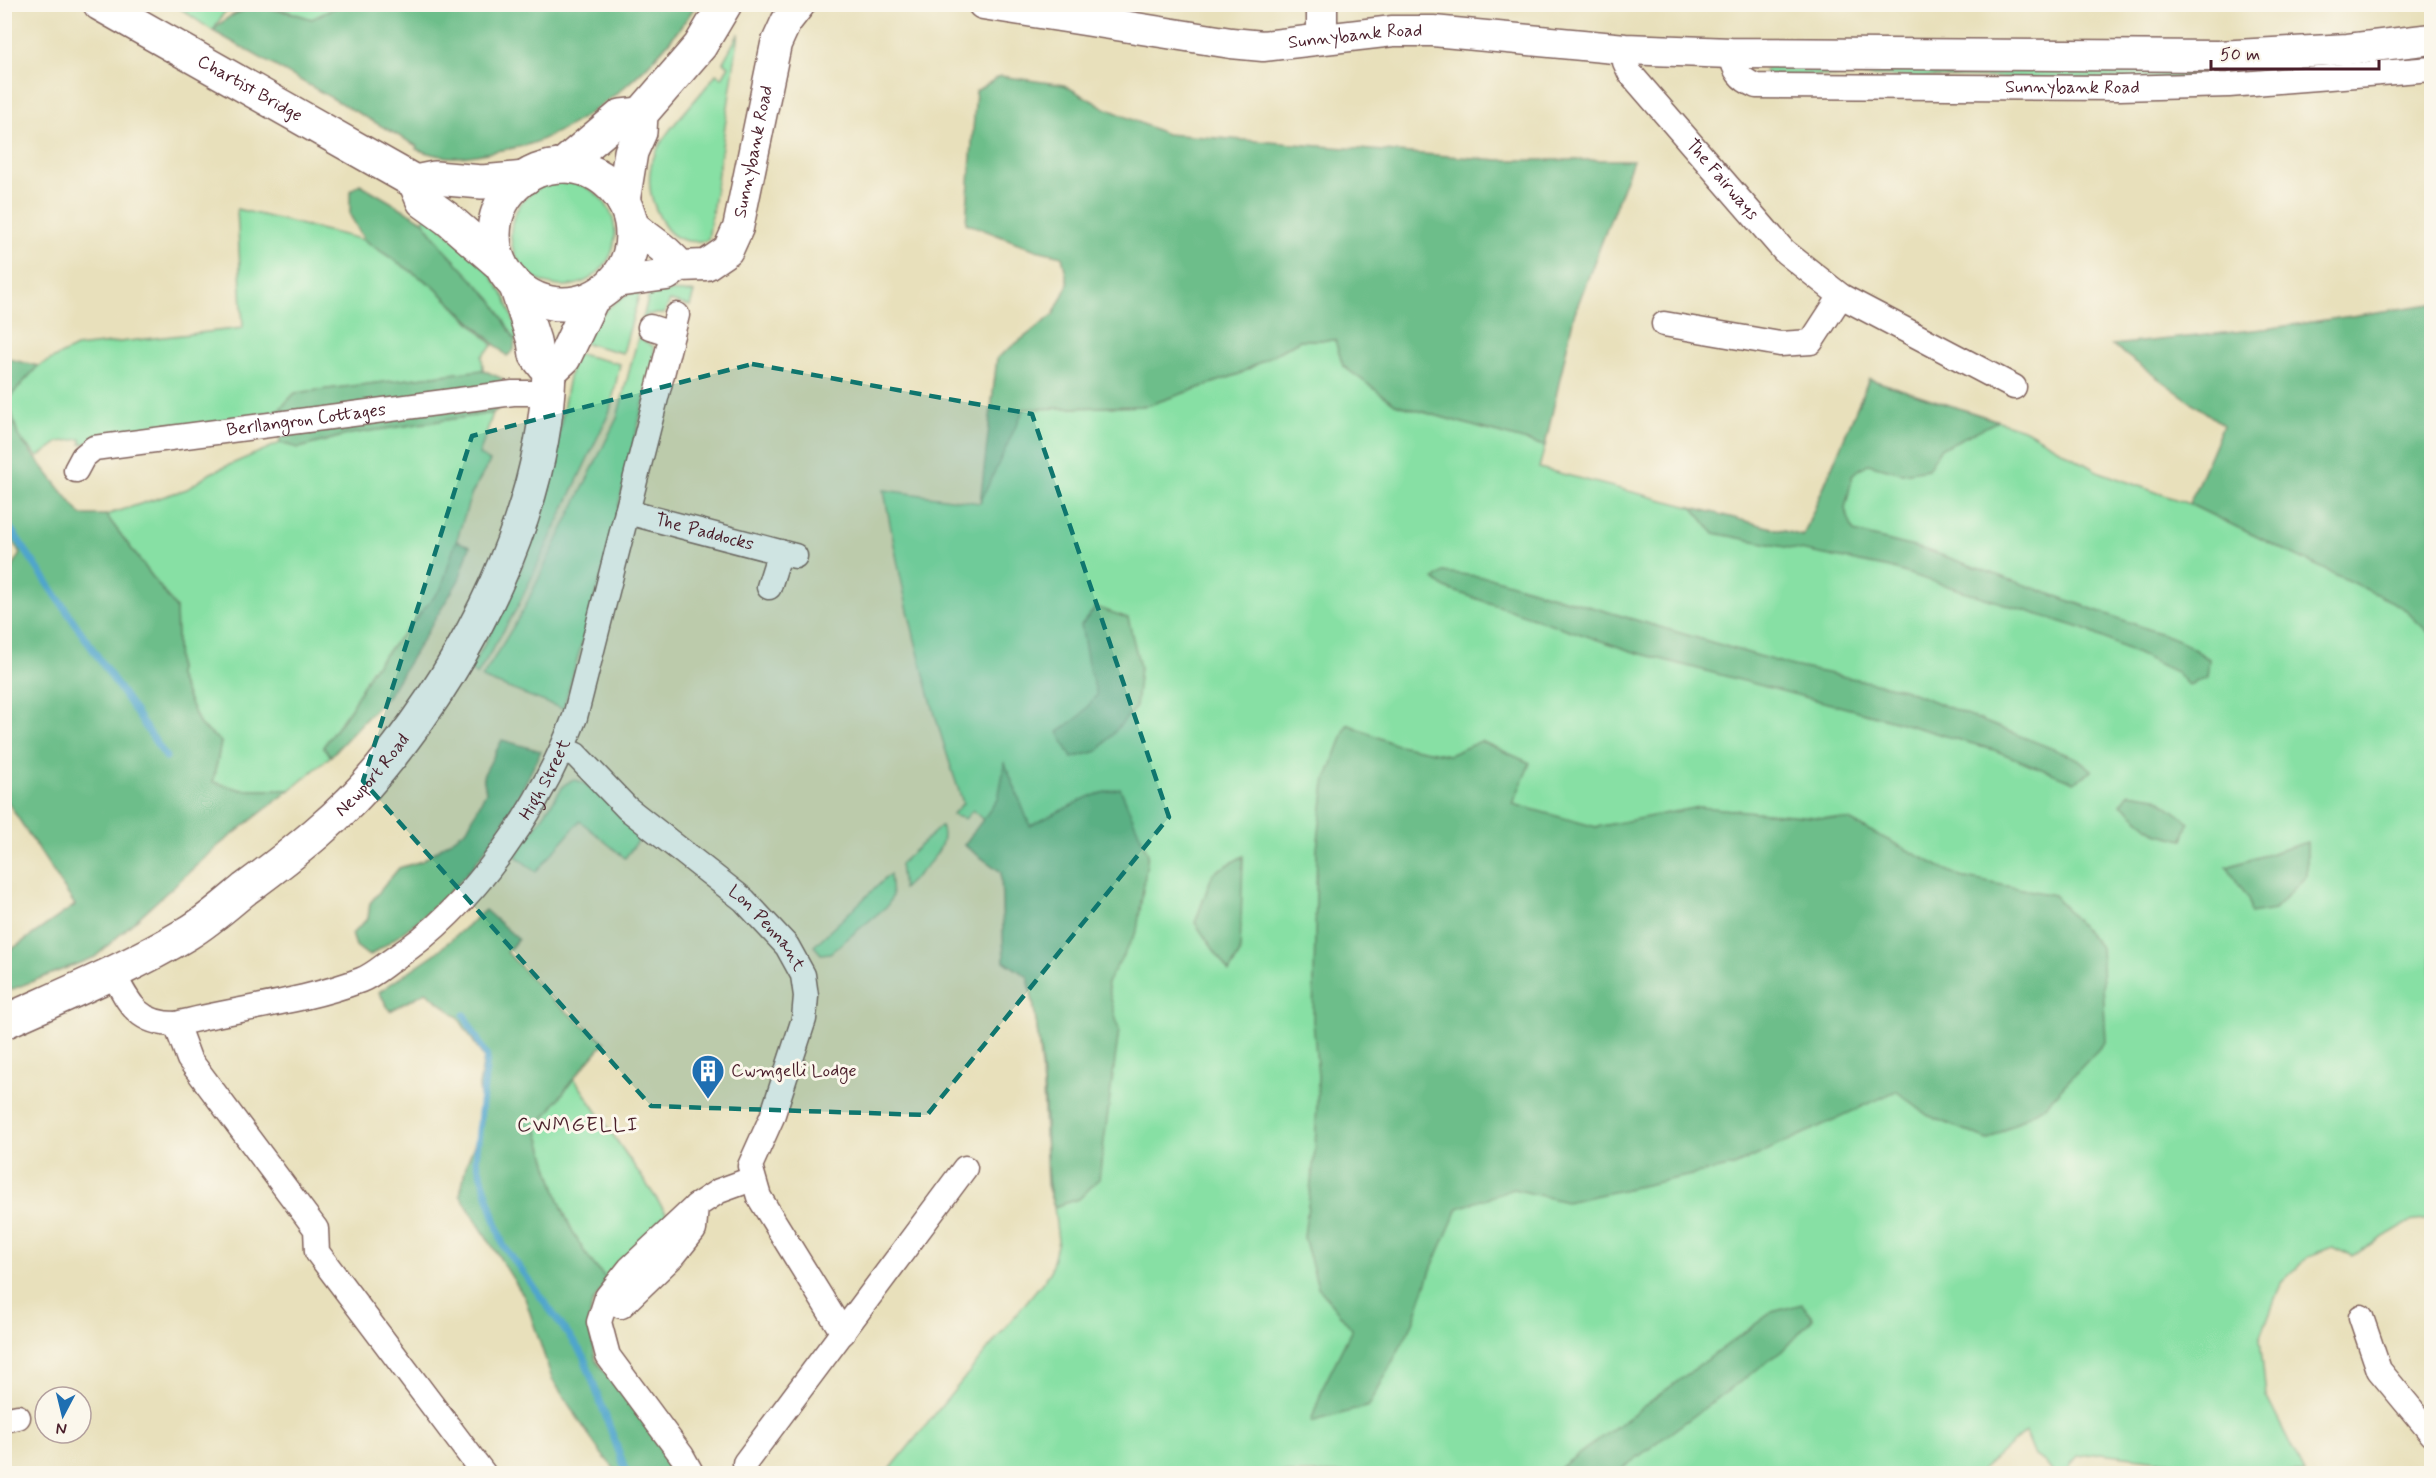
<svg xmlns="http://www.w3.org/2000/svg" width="2436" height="1478" font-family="Mynerve,sans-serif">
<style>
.green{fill:#87e0a4;stroke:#688068;stroke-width:1.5}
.forest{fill:#6dbe8a;stroke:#5c6e5a;stroke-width:1.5}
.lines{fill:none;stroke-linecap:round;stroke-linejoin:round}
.stream{stroke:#4fa5cc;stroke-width:7}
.minor-casing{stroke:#81635d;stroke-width:27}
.tertiary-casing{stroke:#81635d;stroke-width:33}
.secondary-casing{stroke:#81635d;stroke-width:36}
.primary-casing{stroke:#81635d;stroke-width:36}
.minor{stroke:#fff;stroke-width:24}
.tertiary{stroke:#fff;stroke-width:30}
.secondary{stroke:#fff;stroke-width:33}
.primary{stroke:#fff;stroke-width:33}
.marked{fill:#0f766e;fill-opacity:0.2;stroke:#0f766e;stroke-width:4.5;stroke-dasharray:12 8;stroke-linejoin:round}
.labels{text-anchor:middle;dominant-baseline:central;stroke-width:6;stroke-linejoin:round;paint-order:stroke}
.street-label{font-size:18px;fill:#4a1f2b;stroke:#fbf7ec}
.poi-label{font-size:18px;fill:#4a1f2b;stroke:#fbf7ec;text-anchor:start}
.neighbourhood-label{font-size:20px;letter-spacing:1.5px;fill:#4a1f2b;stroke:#fbf7ec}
</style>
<rect width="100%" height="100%" fill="#fbf7ec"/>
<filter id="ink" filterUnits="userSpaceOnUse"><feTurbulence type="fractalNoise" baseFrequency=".0167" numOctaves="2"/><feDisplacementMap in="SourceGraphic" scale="12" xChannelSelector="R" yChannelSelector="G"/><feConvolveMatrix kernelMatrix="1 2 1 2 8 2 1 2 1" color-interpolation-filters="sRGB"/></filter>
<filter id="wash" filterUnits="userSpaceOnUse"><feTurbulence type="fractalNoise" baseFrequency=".008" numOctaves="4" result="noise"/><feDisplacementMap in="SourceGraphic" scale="24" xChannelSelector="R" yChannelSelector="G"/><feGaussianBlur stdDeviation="1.35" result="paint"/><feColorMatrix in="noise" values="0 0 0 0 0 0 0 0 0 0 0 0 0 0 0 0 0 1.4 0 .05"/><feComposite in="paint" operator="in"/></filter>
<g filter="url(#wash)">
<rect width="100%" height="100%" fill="#e8e0bb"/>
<!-- green -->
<g class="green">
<polygon points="175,5 240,5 223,14 213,31"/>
<polygon points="268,5 343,5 312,19"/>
<path d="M739 33 708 240C691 244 674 241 664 225 622 157 680 125 716 74L722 78 729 66 723 62Z"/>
<polygon points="2432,53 2431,62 2191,80 1766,75 1765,70 1768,67"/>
<circle cx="563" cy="234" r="52"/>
<polygon points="237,209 364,240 432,285 493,345 482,356 483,370 295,393 277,412 81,444 81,439 59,442 38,457 18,436 8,399 38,366 76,347 243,328"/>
<polygon points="427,214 488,271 505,297 520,338 515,340 493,302 444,249 423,221"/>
<path d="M641 288 623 353 580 342C598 317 612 299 641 288Z"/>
<polygon points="650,291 694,292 690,306 670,301 664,314 648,314 641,339 653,346 655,355 605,562 563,709 482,678 523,611 617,418"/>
<path d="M1300 340H1335L1395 404 1545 446 1539 468 1803 536 1869 379 2026 430 2097 471 2189 504 2401 606 2432 635 2431 1219 2409 1222 2352 1256 2332 1247 2309 1256 2281 1283 2260 1339 2266 1396 2305 1473H2185L2173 1462 2101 1453 2078 1456 2070 1465 2069 1471 2053 1473 2045 1462 2035 1456 2025 1432 1978 1474 887 1473 1050 1273 1058 1241 1054 1207 1047 1185 1043 1087 1035 1008 1028 977 1004 961 1001 872 964 845 983 820 973 810 965 819 952 815 963 803C928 702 902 596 884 490L980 503 1023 409 1146 406 1239 374Z"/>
<path d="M575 353 620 364 610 411 517 608 477 675 470 670C503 613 532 553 549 489 560 444 562 397 575 353Z"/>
<polygon points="493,413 479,455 490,461 471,495 441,589 371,671 351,708 323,747 331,756 290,790 242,790 213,782 221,742 200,725 178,676 176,608 106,515 187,489 211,473 280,443 299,448 350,434"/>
<path d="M572 780C592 780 627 821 642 836L625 858 580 821 536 872 516 856 564 785Z"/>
<path d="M941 826C951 850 919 872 903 889L900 864Z"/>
<polygon points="890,874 892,897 887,906 830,953 821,954 814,946"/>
<path d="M574 1078 667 1214 629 1254 608 1280C567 1242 552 1181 537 1128Z"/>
</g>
<!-- forest -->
<g class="forest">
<path d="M343 4H696V5C657 65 602 114 536 142 524 147 508 149 496 151 464 158 447 161 416 149L417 146 213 31C240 0 272 6 312 19Z"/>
<polygon points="1000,76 1064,85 1103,107 1166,134 1499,160 1633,160 1574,315 1545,446 1395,404 1343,366 1335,340 1300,340 1239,374 1146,406 1024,409 980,503 997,358 1053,315 1068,284 1062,256 1036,250 966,223 976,91"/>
<polygon points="360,184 423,221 444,249 493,301 515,340 514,350 507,356 432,285 364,240 350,215 350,191"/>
<polygon points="2431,304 2432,304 2431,635 2401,606 2189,504 2223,425 2112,345 2272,328"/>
<polygon points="5,358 38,366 8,399 18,436 81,515 106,515 176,608 178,676 200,725 221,742 213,782 242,790 290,790 218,846 95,957 5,992 5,954 75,905 5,798 5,583 20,553 5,530"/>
<polygon points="483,370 503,379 506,402 493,413 350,434 299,448 280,443 277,412 295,393"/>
<polygon points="1869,379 1998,421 1940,449 1928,469 1902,473 1868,464 1853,474 1845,509 1854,532 1930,551 2179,640 2209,659 2207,678 2188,685 2176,672 2084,629 1890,568 1714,533 1692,507 1803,536"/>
<polygon points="456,541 470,546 459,580 390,693 331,756 323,747 351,708 371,671 441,589"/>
<polygon points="1443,572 1492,578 1793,666 1903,689 2078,759 2093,771 2074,782 1994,750 1884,718 1634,652 1445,588 1434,579"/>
<polygon points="1096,607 1128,618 1140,667 1136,707 1098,751 1072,758 1058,732 1080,716 1097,695 1088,664 1081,625"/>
<polygon points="1347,724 1394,744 1449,755 1481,741 1530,763 1513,804 1596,827 1699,807 1849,820 1960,877 2054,895 2101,948 2106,1041 2046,1105 1988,1140 1927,1115 1896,1091 1734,1166 1566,1202 1514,1189 1458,1208 1432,1267 1413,1323 1369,1406 1311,1422 1323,1387 1352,1329 1318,1287 1304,1237 1315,1151 1318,1076 1313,1021 1317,849 1325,783"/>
<path d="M502 740 541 751C496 846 459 898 369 956L356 946 352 934 368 918 370 903 399 868 422 861 467 829 486 792 483 776Z"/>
<path d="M1005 763 1030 826 1088 797 1120 788 1148 854 1137 931 1107 983 1119 1030 1099 1179 1079 1199 1054 1207C1044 1177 1048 1155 1046 1124 1044 1075 1038 1025 1028 977L1004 961 1001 872 964 845 998 799Z"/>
<polygon points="2129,793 2155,797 2189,822 2183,840 2156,833 2121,804"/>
<polygon points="2307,842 2307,875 2274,910 2251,914 2248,898 2227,867"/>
<polygon points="1243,856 1240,953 1229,972 1195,923 1213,873"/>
<path d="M485 910 518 939 507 952 550 998 605 1042 574 1078 537 1128C552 1181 567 1242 608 1280L592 1304 589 1324 596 1361 667 1451 678 1473H618L600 1452 552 1379 525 1298 460 1195 466 1165 483 1123 479 1086 484 1058 458 1017 426 992 390 1011 379 992 436 953Z"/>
<polygon points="1802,1304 1813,1318 1782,1351 1616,1473 1553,1473 1772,1312"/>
</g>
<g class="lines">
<!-- stream -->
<g class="stream">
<polyline points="4,519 166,757"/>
<polyline points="464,1015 487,1057 476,1159 503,1245 583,1355 627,1474"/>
</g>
</g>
</g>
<g filter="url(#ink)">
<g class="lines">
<!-- minor casing -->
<g class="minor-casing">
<g id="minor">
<path id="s1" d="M1625 49V62L1630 73 1784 251 1841 296 2014 387"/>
<path id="s2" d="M1731 53C1734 71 1740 79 1756 86L2120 88 2229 85 2432 69"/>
<polyline points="1664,324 1780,344 1811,342 1841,296"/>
<polyline points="650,327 672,334"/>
<path id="s3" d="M76 470 83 457 94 448 513 393H548"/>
<path id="s4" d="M627 512 795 556"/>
<polyline points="769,587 780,552"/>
<path id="s5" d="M563 749 576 755 627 808 744 900 787 946 803 975 806 996 804 1019 772 1117 750 1166 759 1197 843 1333"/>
<path id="s6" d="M113 973C129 1004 138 1024 176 1024 238 1008 300 1003 361 980 372 976 382 967 392 960 474 907 541 807 575 717L677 315"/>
<polyline points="176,1024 189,1059 316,1229 317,1252 484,1474"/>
<polyline points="621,1306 674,1255 694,1230 696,1206 719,1191 752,1179"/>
<polyline points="2361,1317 2379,1370 2432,1434"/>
<polyline points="4,1420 18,1417"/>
<polyline points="745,1463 965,1168"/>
<polyline points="692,1474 682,1456 608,1356 599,1322 607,1297 630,1268 696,1206"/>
</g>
</g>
<!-- tertiary casing -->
<g class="tertiary-casing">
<g id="tertiary">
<path id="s7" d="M983 4 1231 43 1263 46 1393 31H1433L1625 49 1731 53 2218 56 2348 49 2432 39"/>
<polyline points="1322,39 1322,4"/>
<path d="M632 224C648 239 668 249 680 266"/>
<path id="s8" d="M616 282 667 275 680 266 706 265 728 250 738 228 776 44 786 22 800 4"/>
</g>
</g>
<!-- secondary casing -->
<g class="secondary-casing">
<g id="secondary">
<polyline points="562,166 621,116 641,114"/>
<polyline points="623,201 631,152 640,132 641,114 700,46 725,4"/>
</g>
</g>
<!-- primary casing -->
<g class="primary-casing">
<g id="primary">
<path id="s9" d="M100 4 415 182 435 178 482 182 525 178"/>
<circle cx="563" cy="235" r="69"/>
<polyline points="415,182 423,201 448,219 500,264"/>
<polyline points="549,372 564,358 592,299"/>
<path id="s10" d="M4 1022C66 994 130 968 188 933 208 921 227 904 245 889 293 854 343 815 380 769 470 660 544 514 549 372L536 355 534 341 516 286"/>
</g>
</g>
<!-- minor -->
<use href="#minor" class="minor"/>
<!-- tertiary -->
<use href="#tertiary" class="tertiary"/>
<!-- secondary -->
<use href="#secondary" class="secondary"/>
<!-- primary -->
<use href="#primary" class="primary"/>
</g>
</g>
<!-- marked area -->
<path class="marked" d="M752 364 1032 414 1169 817 927 1115 651 1106 363 781 472 436Z"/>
<!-- icons -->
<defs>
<g id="building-pin" transform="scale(1.725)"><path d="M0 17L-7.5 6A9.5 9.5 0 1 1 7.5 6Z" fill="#1f6fb2" stroke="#fbf7ec"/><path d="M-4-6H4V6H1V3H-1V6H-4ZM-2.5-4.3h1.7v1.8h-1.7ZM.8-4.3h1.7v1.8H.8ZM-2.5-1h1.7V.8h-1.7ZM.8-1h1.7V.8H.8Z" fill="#fff"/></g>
</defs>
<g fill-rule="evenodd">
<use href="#building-pin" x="708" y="1071"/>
</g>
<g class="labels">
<!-- street labels -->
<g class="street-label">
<text stroke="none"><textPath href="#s7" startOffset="376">Sunnybank Road</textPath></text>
<text stroke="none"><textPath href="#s2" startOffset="360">Sunnybank Road</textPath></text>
<text stroke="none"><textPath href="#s9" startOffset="172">Chartist Bridge</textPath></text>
<text stroke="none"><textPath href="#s8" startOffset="222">Sunnybank Road</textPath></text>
<text stroke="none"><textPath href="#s1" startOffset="166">The Fairways</textPath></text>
<text stroke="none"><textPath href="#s3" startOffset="243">Berllangron Cottages</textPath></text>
<text stroke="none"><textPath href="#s4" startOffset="80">The Paddocks</textPath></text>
<text stroke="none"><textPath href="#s10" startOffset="448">Newport Road</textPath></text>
<text stroke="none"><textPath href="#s6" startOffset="554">High Street</textPath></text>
<text stroke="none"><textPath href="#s5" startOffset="273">Lon Pennant</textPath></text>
</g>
<!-- poi labels -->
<g class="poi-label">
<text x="731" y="1071">Cwmgelli Lodge</text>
</g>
<!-- neighbourhood labels -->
<g class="neighbourhood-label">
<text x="578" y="1125">CWMGELLI</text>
</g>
</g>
<!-- margin -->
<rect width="2436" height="1478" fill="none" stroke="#fbf7ec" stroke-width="24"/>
<!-- north arrow -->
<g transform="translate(63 1415) rotate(187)"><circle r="28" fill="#fbf7ec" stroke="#b4a19f" stroke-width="1.5"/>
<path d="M0-4.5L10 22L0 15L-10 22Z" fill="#1f6fb2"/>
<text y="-9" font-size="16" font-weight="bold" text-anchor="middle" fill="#4a1f2b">N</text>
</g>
<!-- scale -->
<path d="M2211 60v9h168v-9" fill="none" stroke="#4a1f2b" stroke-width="3"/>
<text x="2220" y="60" font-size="18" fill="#4a1f2b" stroke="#fbf7ec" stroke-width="4.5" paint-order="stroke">50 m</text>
</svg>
